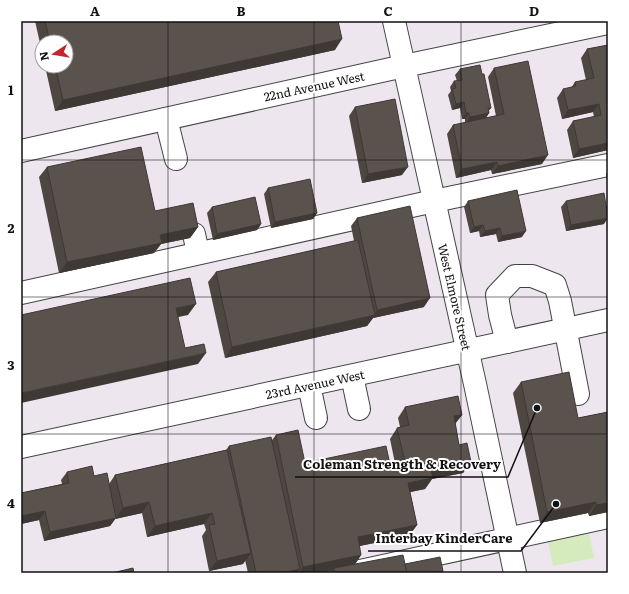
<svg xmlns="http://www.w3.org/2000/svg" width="629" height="594" font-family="Literata,serif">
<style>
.industrial{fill:#eee6ef;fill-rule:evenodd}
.green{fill:#d5ebbd}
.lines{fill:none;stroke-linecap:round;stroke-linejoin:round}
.minor-casing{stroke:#444;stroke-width:24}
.minor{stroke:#fff;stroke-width:22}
.wall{fill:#4d4742}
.shaded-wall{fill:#3f3936}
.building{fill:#5a524d;stroke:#3f3936}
.grid{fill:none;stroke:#111;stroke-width:1;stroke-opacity:0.55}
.labels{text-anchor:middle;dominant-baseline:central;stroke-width:4;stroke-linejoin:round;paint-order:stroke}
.street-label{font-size:12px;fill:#111;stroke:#fff}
.leader{fill:none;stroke:#111;stroke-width:1.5}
.callout-dot{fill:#111;stroke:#fff;stroke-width:1.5}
.callout-label{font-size:13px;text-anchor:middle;font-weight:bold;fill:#111;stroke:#fff;stroke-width:4;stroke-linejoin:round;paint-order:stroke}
.neatline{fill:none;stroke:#111;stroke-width:1.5}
.grid-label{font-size:13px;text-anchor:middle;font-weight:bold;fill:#111}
</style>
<rect width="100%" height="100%" fill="#fffdf5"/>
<!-- industrial -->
<path class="industrial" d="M21 21H608V573H21ZM42 42H66V66H42Z"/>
<!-- green -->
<polygon class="green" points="589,533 594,558 553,566 548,541"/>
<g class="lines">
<!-- minor casing -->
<g class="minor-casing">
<g id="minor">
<polyline points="394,21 475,384 515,573"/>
<polyline points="166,119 176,159"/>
<polyline points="21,151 404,66 608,23"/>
<polyline points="194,234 198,253"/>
<polyline points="21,293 434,201 608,165"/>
<polyline points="507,342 500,315 497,295 515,276 532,276 555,285 560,301 578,394"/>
<polyline points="352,376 359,409"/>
<polyline points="309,385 316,418"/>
<polyline points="21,447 608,320"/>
<polyline points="351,573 608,517"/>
</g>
</g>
<!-- minor -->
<use href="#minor" class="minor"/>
</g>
<!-- wall -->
<g class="wall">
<polygon points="35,21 338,21 335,50 55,111 45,66 66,66 66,42 42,42 42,52"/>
<polygon points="608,45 608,150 573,158 567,130 573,121 594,117 593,112 562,119 557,98 563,89 571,88 575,82 586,80 581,58 587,49"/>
<polygon points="494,68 542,164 492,174 491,170 456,178 447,134 453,125 465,123 465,119 462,119 460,108 452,110 448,95 451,91 450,87 454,81 457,81 455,75 460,69 489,111 489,113 486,118 496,116 488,77"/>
<polygon points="355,107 402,175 362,183 349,116"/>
<polygon points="47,167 155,211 198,227 190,238 161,244 154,253 59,273 39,177"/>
<polygon points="608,171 608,187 606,174"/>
<polygon points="268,188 317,213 313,219 271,228 264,194"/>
<polygon points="468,201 522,237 498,242 496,234 480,237 479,231 470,233 464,207"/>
<polygon points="566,201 604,224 566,231 561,207"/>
<polygon points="212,207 261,224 257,230 213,240 207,213"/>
<polygon points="357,218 424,307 373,318 367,326 225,358 208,282 216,272 354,241 351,226"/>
<polygon points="521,382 578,418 608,412 608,512 589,516 588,513 540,523 513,393"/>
<polygon points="405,407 462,415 455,424 459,445 471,462 463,473 432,479 425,489 410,492 417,525 409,536 359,546 361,555 355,564 405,564 443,571 442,573 330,573 332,571 321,573 248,573 245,560 243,564 209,571 202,536 206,530 204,524 147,537 142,513 115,519 110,526 44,541 39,520 21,524 21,493 62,484 61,480 67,472 94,476 109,484 115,475 226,450 229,446 272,440 276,435 305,463 391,469 396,468 390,439 397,428 400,427 398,418"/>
</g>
<!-- shaded-wall -->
<g class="shaded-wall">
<polygon points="342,39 335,50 55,111 63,100"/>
<polygon points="464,102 460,108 452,110 456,104"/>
<polygon points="599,104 593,112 562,119 568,110"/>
<polygon points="488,108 491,108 487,113 489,113 485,119 466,123 470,117"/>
<polygon points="466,113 469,113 465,119 462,119"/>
<polygon points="608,143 608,150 573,158 579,149"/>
<polygon points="548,155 542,164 492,174 498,166"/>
<polygon points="497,162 491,170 456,178 462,169"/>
<polygon points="408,167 402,175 362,183 368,174"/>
<polygon points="317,213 313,219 271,228 275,222"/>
<polygon points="608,218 604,224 566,231 571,225"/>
<polygon points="261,224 257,230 213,240 217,234"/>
<polygon points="483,225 479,231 470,233 474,227"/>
<polygon points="198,227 190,238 161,244 154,253 59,273 67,262 160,235"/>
<polygon points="500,228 496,234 480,237 485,231"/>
<polygon points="526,231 522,237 498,242 502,236"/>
<polygon points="430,298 424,307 373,318 367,326 225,358 232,347 373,316 377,310"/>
<polygon points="196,304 188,315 169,319 176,308"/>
<polygon points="206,353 198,364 21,403 21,393"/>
<polygon points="462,415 454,425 454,416"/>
<polygon points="471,462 463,473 432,479 425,489 401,494 408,483 431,470"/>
<polygon points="149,502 142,513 115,519 123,508"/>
<polygon points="596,502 588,513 540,523 547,512"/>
<polygon points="608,503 608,512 589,516 596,505"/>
<polygon points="45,511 39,520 21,524 21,516"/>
<polygon points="212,513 204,524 147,537 155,526"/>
<polygon points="116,518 110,526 44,541 50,532"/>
<polygon points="417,525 409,536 350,548 358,537"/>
<polygon points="251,553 243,564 209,571 217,561"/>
<polygon points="361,555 354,566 334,568 332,571 321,573 299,573 303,567"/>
<polygon points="300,569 297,573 282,573"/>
<polygon points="443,571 442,573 433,573"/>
</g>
<!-- building -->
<g class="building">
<polygon points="45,21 338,21 342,39 63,100 55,66 66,66 66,42 50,42"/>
<polygon points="608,45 608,143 579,149 573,121 601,115 599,104 568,110 563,89 576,86 575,82 594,78 587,49"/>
<polygon points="528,61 548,155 498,166 497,162 462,169 453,125 504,114 494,68"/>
<polygon points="480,65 482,74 484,74 491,108 488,108 489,113 470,117 469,113 466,113 464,102 456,104 452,89 456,88 454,81 462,80 460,69"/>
<polygon points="395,99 408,167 368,174 355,107"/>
<polygon points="141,147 155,211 193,203 198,227 160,235 162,243 67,262 47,167"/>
<polygon points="310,179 317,213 275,222 268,188"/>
<polygon points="517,190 526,231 502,236 500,228 485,231 483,225 474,227 468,201"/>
<polygon points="604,193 608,218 571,225 566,201"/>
<polygon points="255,197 261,224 217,234 212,207"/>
<polygon points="410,206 430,298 377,310 357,218"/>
<polygon points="358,240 375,315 232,347 216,272"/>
<polygon points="190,278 196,304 176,308 185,348 204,344 206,353 21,393 21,315"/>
<polygon points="569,372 578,418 608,412 608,503 596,505 596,502 547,512 521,382"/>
<polygon points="458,396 462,415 454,416 459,445 467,443 471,462 431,470 433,478 408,483 417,525 358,537 361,555 303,567 276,435 298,430 305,463 386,446 391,469 406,466 397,428 409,425 405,407"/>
<polygon points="271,437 300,569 282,573 256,573 229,446"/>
<polygon points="227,450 251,553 217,561 209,525 215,524 212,513 155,526 149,502 123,508 115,475"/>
<polygon points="92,466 94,476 107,473 116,518 50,532 45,511 21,516 21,493 69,483 67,472"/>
<polygon points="403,555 407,573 335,573 334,568"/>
<polygon points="440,557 443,571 433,573 407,573 405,564"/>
<polygon points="133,568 134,573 112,573"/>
</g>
<!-- grid -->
<path class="grid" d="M168 21V573M314 21V573M461 21V573M21 160H608M21 297H608M21 434H608"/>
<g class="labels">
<!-- street labels -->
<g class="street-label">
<text transform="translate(314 86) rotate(-12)">22nd Avenue West</text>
<text transform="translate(455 297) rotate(77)">West Elmore Street</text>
<text transform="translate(315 384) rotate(-12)">23rd Avenue West</text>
</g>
</g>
<!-- callouts -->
<path class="leader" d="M537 408L508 477H295M556 504L521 551H368"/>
<g class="callout-dot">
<circle cx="537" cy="408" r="4"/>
<circle cx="556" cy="504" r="4"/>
</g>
<g class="callout-label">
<text x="402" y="469">Coleman Strength &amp; Recovery</text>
<text x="444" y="543">Interbay KinderCare</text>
</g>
<!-- border -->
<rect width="629" height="594" fill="none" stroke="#ffffff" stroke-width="44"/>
<!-- north arrow -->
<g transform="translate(54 54) rotate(258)"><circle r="19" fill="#ffffff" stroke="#a0a0a0"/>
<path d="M0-3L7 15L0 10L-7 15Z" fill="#c4262e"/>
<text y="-6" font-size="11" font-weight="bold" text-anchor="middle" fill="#111111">N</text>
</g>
<rect x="22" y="22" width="585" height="550" class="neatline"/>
<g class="grid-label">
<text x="95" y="16">A</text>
<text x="241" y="16">B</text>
<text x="388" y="16">C</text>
<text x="534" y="16">D</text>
<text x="11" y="95">1</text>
<text x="11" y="233">2</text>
<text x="11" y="370">3</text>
<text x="11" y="508">4</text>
</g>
</svg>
